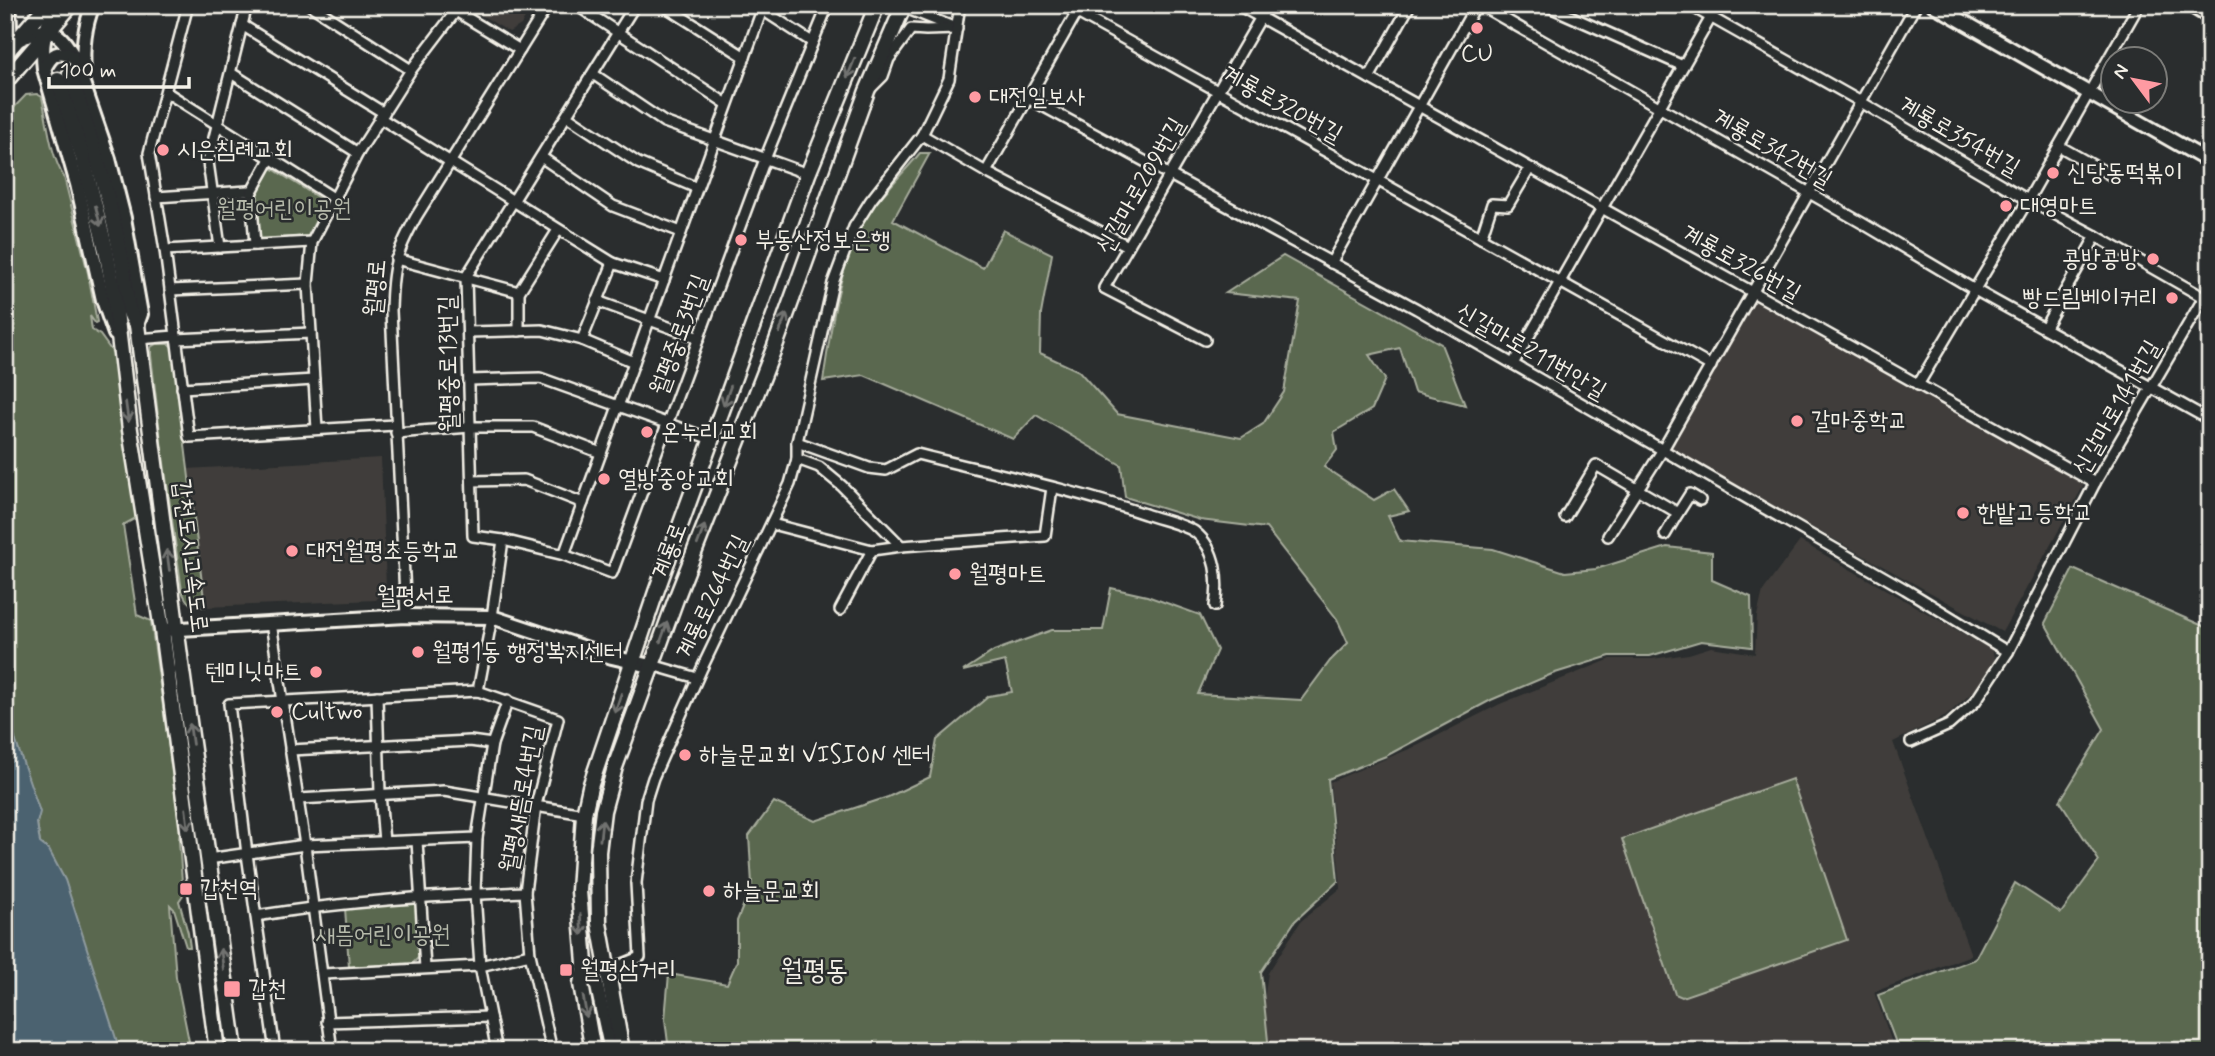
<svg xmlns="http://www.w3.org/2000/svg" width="2215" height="1056" font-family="Mynerve,'Poor Story',sans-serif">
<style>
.built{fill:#403e3b}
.green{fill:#5a6850;stroke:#a7ac9c;stroke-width:2}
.water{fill:#4c626f;stroke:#8f9b9f;stroke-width:2}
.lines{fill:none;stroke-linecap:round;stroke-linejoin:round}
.street-casing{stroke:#f4f1e8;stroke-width:14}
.secondary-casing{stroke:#f4f1e8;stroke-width:18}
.primary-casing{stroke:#f4f1e8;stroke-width:19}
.street{stroke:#2a2d2e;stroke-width:9}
.secondary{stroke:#2a2d2e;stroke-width:12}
.primary{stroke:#2a2d2e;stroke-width:14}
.oneway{stroke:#71726f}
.poi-dot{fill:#ff9aa2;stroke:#2a2d2e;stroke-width:2.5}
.labels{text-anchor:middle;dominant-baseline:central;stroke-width:5;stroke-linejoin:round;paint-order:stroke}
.poi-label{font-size:24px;fill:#f4f1e8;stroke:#2a2d2e;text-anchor:start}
.street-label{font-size:24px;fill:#f4f1e8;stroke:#2a2d2e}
.park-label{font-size:24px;fill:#b6baab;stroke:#2a2d2e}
.quarter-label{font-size:28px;fill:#f4f1e8;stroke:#2a2d2e}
</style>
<rect width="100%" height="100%" fill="#2a2d2e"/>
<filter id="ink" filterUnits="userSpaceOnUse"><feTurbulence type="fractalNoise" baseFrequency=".0143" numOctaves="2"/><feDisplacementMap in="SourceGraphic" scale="14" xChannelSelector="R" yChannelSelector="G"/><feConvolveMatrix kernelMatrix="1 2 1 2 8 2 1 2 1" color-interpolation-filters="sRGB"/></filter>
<g filter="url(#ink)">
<!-- built -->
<g class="built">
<polygon points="465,5 533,5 521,25 509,32"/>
<polygon points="1755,298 2085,483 2002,632 1670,449"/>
<polygon points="381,458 386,588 376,600 205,607 187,469"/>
<polygon points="1800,541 1992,650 1996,663 1977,688 1946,716 1893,742 1971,955 1874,992 1895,1051 1261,1051 1258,1041 1268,973 1301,921 1341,888 1330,782 1419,745 1500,704 1611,659 1652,659 1689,654 1711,647 1755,654 1757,616 1763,591"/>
</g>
<!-- green -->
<g class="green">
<path d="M37 94 42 97C48 124 50 154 64 177L88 273 97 322 95 323 90 316 92 330 100 335 113 353 136 518 123 525 137 615 151 621 180 827 179 841 183 895 179 901 188 933 190 947H186L174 909 170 905 176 977 191 1051H120L40 844 37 823 39 812 5 710V117L26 95Z"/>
<path d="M920 153H930L893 220 983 268 1003 230 1052 254 1041 314 1040 353 1079 371 1117 414 1241 438 1263 424 1284 392 1300 301 1226 293 1283 256 1441 344 1465 405 1414 392 1400 348 1369 355 1385 379 1372 409 1334 432 1337 450 1324 467 1374 500 1394 489 1409 511 1388 516 1400 541 1493 549 1565 572 1596 569 1667 547 1712 552V580L1751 597 1752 647 1701 641 1650 656H1610L1552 674 1491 700 1386 756 1328 779 1338 881 1295 921 1261 972 1269 1051H669L665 1019 669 974 727 984 737 961V921L752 884 749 836 774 802 815 821 888 797 930 777 937 740 989 696 1012 692 1005 661 963 671 994 651 1052 630H1103L1111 588 1147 596 1200 615 1217 650 1198 694 1301 700 1330 661 1348 643 1337 619 1266 528 1200 520 1125 497 1121 465 1036 415 1013 439 864 375 823 381C832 323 839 255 874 206 888 188 905 171 920 153Z"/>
<polygon points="270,167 325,202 308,236 257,240 255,198"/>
<path d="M156 344H169L173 348 205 607C192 607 187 604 182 591L161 442 151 355V347Z"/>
<polygon points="2073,569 2210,629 2210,1051 1899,1051 1878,995 1975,959 2015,883 2061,913 2099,861 2060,801 2104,729 2045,623"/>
<polygon points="1792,779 1847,940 1682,997 1675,994 1622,839"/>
<polygon points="415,903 418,905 421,955 413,963 349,967 345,908"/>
</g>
<!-- water -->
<polygon class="water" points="5,710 40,812 37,823 40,843 49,850 65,880 120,1051 5,1051 8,904 5,901"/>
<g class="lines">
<!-- street casing -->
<g class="street-casing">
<g id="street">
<polyline points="188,5 149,153 165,250 189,437 395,425"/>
<polyline points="310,5 411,70"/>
<polyline points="446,5 520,50"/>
<polyline points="576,5 727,104"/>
<polyline points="635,5 466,277 473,536 503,540 564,555 612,573 765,159 828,5"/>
<polyline points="663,5 745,57"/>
<polyline points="755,5 812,42"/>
<polyline points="1063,5 1711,366"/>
<polyline points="1238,5 2095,483"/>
<polyline points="1480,5 1862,223 1975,290 2210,420"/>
<polyline points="1545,5 1683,66"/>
<polyline points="1689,5 1861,102 2028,200 2096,236 2210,301"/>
<polyline points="903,7 953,27"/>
<polyline points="242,25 384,113"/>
<polyline points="231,73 358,153"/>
<polyline points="593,74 664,122 808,174"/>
<polyline points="1369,78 1410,5"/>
<polyline points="872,87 883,76 889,59 911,29 926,30 957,29"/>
<polyline points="166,92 335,199"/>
<polyline points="1028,98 1417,309 1905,589 2008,652"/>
<polyline points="567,116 638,163 697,188"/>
<polyline points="380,118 613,263 664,280"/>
<polyline points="922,135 986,172 1128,246"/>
<polyline points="2059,146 2114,177"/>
<polyline points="541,157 613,206 681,232"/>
<polyline points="986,172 1081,5"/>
<polyline points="156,197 248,191 251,193"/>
<polyline points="1481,238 1492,204 1508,205 1530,168"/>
<polyline points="255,245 251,193 270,159"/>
<polyline points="220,247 208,162 247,5"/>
<polyline points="165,250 312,242"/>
<polyline points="396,259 519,292"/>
<polyline points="1331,263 1476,5"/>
<polyline points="170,290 308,284"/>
<polyline points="597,301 699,338"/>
<polyline points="2045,327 2096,236"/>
<polyline points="519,331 519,292 558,230"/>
<polyline points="468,332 542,330 582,340 634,362"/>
<polyline points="138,339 175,336"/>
<polyline points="176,339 311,333"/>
<polyline points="582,340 613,263"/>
<polyline points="1205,340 1104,288 1268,5"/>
<polyline points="1513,364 1718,5"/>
<polyline points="469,380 540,378 711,439"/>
<polyline points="1918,385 2028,200 2139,5"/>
<polyline points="182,388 314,380"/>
<polyline points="317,429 308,284 312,242 358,153 411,70 456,11"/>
<polyline points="396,433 470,427 533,427 601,453"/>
<path d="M797 442 869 468 886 470 917 454C993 473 1070 489 1145 514 1158 519 1184 524 1195 532 1217 549 1219 582 1215 606"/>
<polyline points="797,459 819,467 842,486 901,546"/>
<polyline points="472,481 524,480 583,503"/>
<polyline points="1565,517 1596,465 1678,513 1690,494 1700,500"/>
<polyline points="772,524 872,550 901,546 1045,536 1052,488"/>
<polyline points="1665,535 1678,513"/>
<polyline points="1608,536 1662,451 1916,5"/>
<polyline points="564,555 762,10"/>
<polyline points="840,610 872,550"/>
<path d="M406 616 391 311C392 268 395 255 416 217L548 5"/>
<polyline points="271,623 305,845 332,1051"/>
<polyline points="652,665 697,678"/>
<polyline points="478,691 492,617 503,540"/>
<polyline points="377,696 380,793 384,842"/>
<polyline points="1911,742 1949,725 1975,702 2008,652 2095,483 2210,287"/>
<polyline points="290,750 470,741 492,744"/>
<polyline points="298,799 444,791 584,814"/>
<polyline points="417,841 425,968"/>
<polyline points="208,859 305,845 477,838"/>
<path d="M256 916C345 901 435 896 525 892"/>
<polyline points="606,971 640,957 636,883 646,800 653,778 702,668 790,484 797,459 797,442 833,283 854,227 871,200 922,135 949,79 960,5"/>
<polyline points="323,974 480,966 530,954"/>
<polyline points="327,1022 490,1017"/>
<polyline points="275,1051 247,854 229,704 478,691 558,719 536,805 525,892 530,954 552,1051"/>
<polyline points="497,1051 480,966 475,894 477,838 492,744 508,700"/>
</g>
</g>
<!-- secondary casing -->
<g class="secondary-casing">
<g id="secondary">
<polyline points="9,5 11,47"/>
<path d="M55 5C45 27 41 45 44 69L77 184 103 300 115 334"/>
<polyline points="1934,5 2210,162"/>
<polyline points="2190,5 2210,17"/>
<path d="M20 39C49 25 58 29 74 57L109 159 124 218 141 314 137 325"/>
<path d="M44 69C52 53 58 50 74 57"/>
<path d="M84 72C82 48 84 27 93 5"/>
<polyline points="162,630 406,616 492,617 612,657 646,665 652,665"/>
<polyline points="585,963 596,982 611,1051"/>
</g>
</g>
<!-- primary casing -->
<g class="primary-casing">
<g id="primary">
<polyline points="5,54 47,5"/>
<path d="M70 74C91 140 113 205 124 273 127 290 125 311 137 325L181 664 235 1051"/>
<polyline points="58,80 83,158 106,250 114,294 130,430 162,630 217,1051"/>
<polyline points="5,82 71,5"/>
<polyline points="593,1051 581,984 585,963 579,891 584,814 590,787 656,592 808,174 877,5"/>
<polyline points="622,1051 599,923 598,852 603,811 615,767 676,599 775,346 867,91 904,5"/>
</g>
</g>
<!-- street -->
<use href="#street" class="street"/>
<!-- secondary -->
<use href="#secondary" class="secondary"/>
<!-- primary -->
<use href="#primary" class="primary"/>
</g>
<!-- one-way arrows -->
<defs><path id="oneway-shaft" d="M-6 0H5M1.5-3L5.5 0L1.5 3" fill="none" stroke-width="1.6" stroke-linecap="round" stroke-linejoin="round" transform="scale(1.75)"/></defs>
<g class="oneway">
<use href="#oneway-shaft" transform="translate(851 68) rotate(112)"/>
<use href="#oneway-shaft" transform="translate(98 216) rotate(76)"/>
<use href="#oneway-shaft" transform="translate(783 323) rotate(-70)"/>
<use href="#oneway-shaft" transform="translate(727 396) rotate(110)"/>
<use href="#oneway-shaft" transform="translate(127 412) rotate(82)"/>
<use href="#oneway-shaft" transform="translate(701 535) rotate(-69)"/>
<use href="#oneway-shaft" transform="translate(168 560) rotate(-98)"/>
<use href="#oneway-shaft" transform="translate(664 632) rotate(-70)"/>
<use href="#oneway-shaft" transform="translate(618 703) rotate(109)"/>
<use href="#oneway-shaft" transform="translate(191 734) rotate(-98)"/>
<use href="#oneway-shaft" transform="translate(187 819) rotate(83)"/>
<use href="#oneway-shaft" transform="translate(601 830) rotate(-84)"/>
<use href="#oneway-shaft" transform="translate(581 925) rotate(86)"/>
<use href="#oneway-shaft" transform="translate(222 959) rotate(-98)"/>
<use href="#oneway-shaft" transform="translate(585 1007) rotate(80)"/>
</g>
</g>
<!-- markers -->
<g class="poi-dot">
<circle cx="1477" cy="28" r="7"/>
<circle cx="975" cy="97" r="7"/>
<circle cx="163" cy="150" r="7"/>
<circle cx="2053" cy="173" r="7"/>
<circle cx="2006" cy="206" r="7"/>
<circle cx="741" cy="240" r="7"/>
<circle cx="2153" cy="259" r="7"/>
<circle cx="2172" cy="298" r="7"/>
<circle cx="1797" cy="421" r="7"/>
<circle cx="647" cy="432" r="7"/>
<circle cx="604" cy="479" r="7"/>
<circle cx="1963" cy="513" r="7"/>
<circle cx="292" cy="551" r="7"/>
<circle cx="955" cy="574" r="7"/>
<circle cx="418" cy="652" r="7"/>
<circle cx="316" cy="672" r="7"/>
<circle cx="277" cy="712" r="7"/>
<circle cx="685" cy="755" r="7"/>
<rect x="179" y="882" width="14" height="14" rx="3.5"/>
<circle cx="709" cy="891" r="7"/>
<rect x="559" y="963" width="14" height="14" rx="3.5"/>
<rect x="223" y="980" width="18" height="18" rx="3.5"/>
</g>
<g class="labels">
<!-- poi labels -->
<g class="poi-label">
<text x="1477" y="54" text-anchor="middle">CU</text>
<text x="989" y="97">대전일보사</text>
<text x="177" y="150">시은침례교회</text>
<text x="2067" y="173">신당동떡볶이</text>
<text x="2020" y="206">대영마트</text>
<text x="755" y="240">부동산정보은행</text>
<text x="2139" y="259" text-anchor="end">콩방콩방</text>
<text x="2158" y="298" text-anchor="end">빵드림베이커리</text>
<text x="1811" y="421">갈마중학교</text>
<text x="661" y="432">온누리교회</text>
<text x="618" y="479">열방중앙교회</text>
<text x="1977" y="513">한밭고등학교</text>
<text x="306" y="551">대전월평초등학교</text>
<text x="969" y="574">월평마트</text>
<text x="432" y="652">월평1동 행정복지센터</text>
<text x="302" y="672" text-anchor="end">텐미닛마트</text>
<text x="291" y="712">Cultwo</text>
<text x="699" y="755">하늘문교회 VISION 센터</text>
<text x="200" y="889">갑천역</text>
<text x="723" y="891">하늘문교회</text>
<text x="580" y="970">월평삼거리</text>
<text x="248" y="989">갑천</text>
</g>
<!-- street labels -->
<g class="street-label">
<text transform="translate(1282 105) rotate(29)">계룡로320번길</text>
<text transform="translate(1959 137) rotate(30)">계룡로354번길</text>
<text transform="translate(1772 149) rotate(30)">계룡로342번길</text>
<text transform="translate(1141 186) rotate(-60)">신갈마로209번길</text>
<text transform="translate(1741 264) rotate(29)">계룡로326번길</text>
<text transform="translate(376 288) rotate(-85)">월평로</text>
<text transform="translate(680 335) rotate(-70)">월평중로3번길</text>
<text transform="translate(1531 352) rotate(30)">신갈마로211번안길</text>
<text transform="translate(449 364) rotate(-91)">월평중로13번길</text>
<text transform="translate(2117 408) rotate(-60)">신갈마로141번길</text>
<text transform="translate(670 551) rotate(-69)">계룡로</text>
<text transform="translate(190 556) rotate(83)">갑천도시고속도로</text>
<text transform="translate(415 596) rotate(-1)">월평서로</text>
<text transform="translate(713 597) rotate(-64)">계룡로264번길</text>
<text transform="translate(522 799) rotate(-80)">월평새뜸로4번길</text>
</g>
<!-- park labels -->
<g class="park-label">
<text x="284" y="209">월평어린이공원</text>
<text x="383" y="935">새뜸어린이공원</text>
</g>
<!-- quarter labels -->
<g class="quarter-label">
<text x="814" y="971">월평동</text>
</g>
</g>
<!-- margin -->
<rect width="2215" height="1056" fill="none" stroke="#2a2d2e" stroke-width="28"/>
<rect x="14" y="14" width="2187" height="1028" fill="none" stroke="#f4f1e8" stroke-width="2.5" filter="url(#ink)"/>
<!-- north arrow -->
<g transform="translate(2134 80) rotate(302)"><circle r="33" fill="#2a2d2e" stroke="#7b7b78" stroke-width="2"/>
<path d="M0-5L12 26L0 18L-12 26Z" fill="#ff9aa2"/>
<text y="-10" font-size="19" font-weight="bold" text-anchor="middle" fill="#f4f1e8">N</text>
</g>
<!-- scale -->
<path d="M49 77v10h140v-10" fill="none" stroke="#f4f1e8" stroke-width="3.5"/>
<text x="60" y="77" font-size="21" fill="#f4f1e8" stroke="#2a2d2e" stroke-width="5" paint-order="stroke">100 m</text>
</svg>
